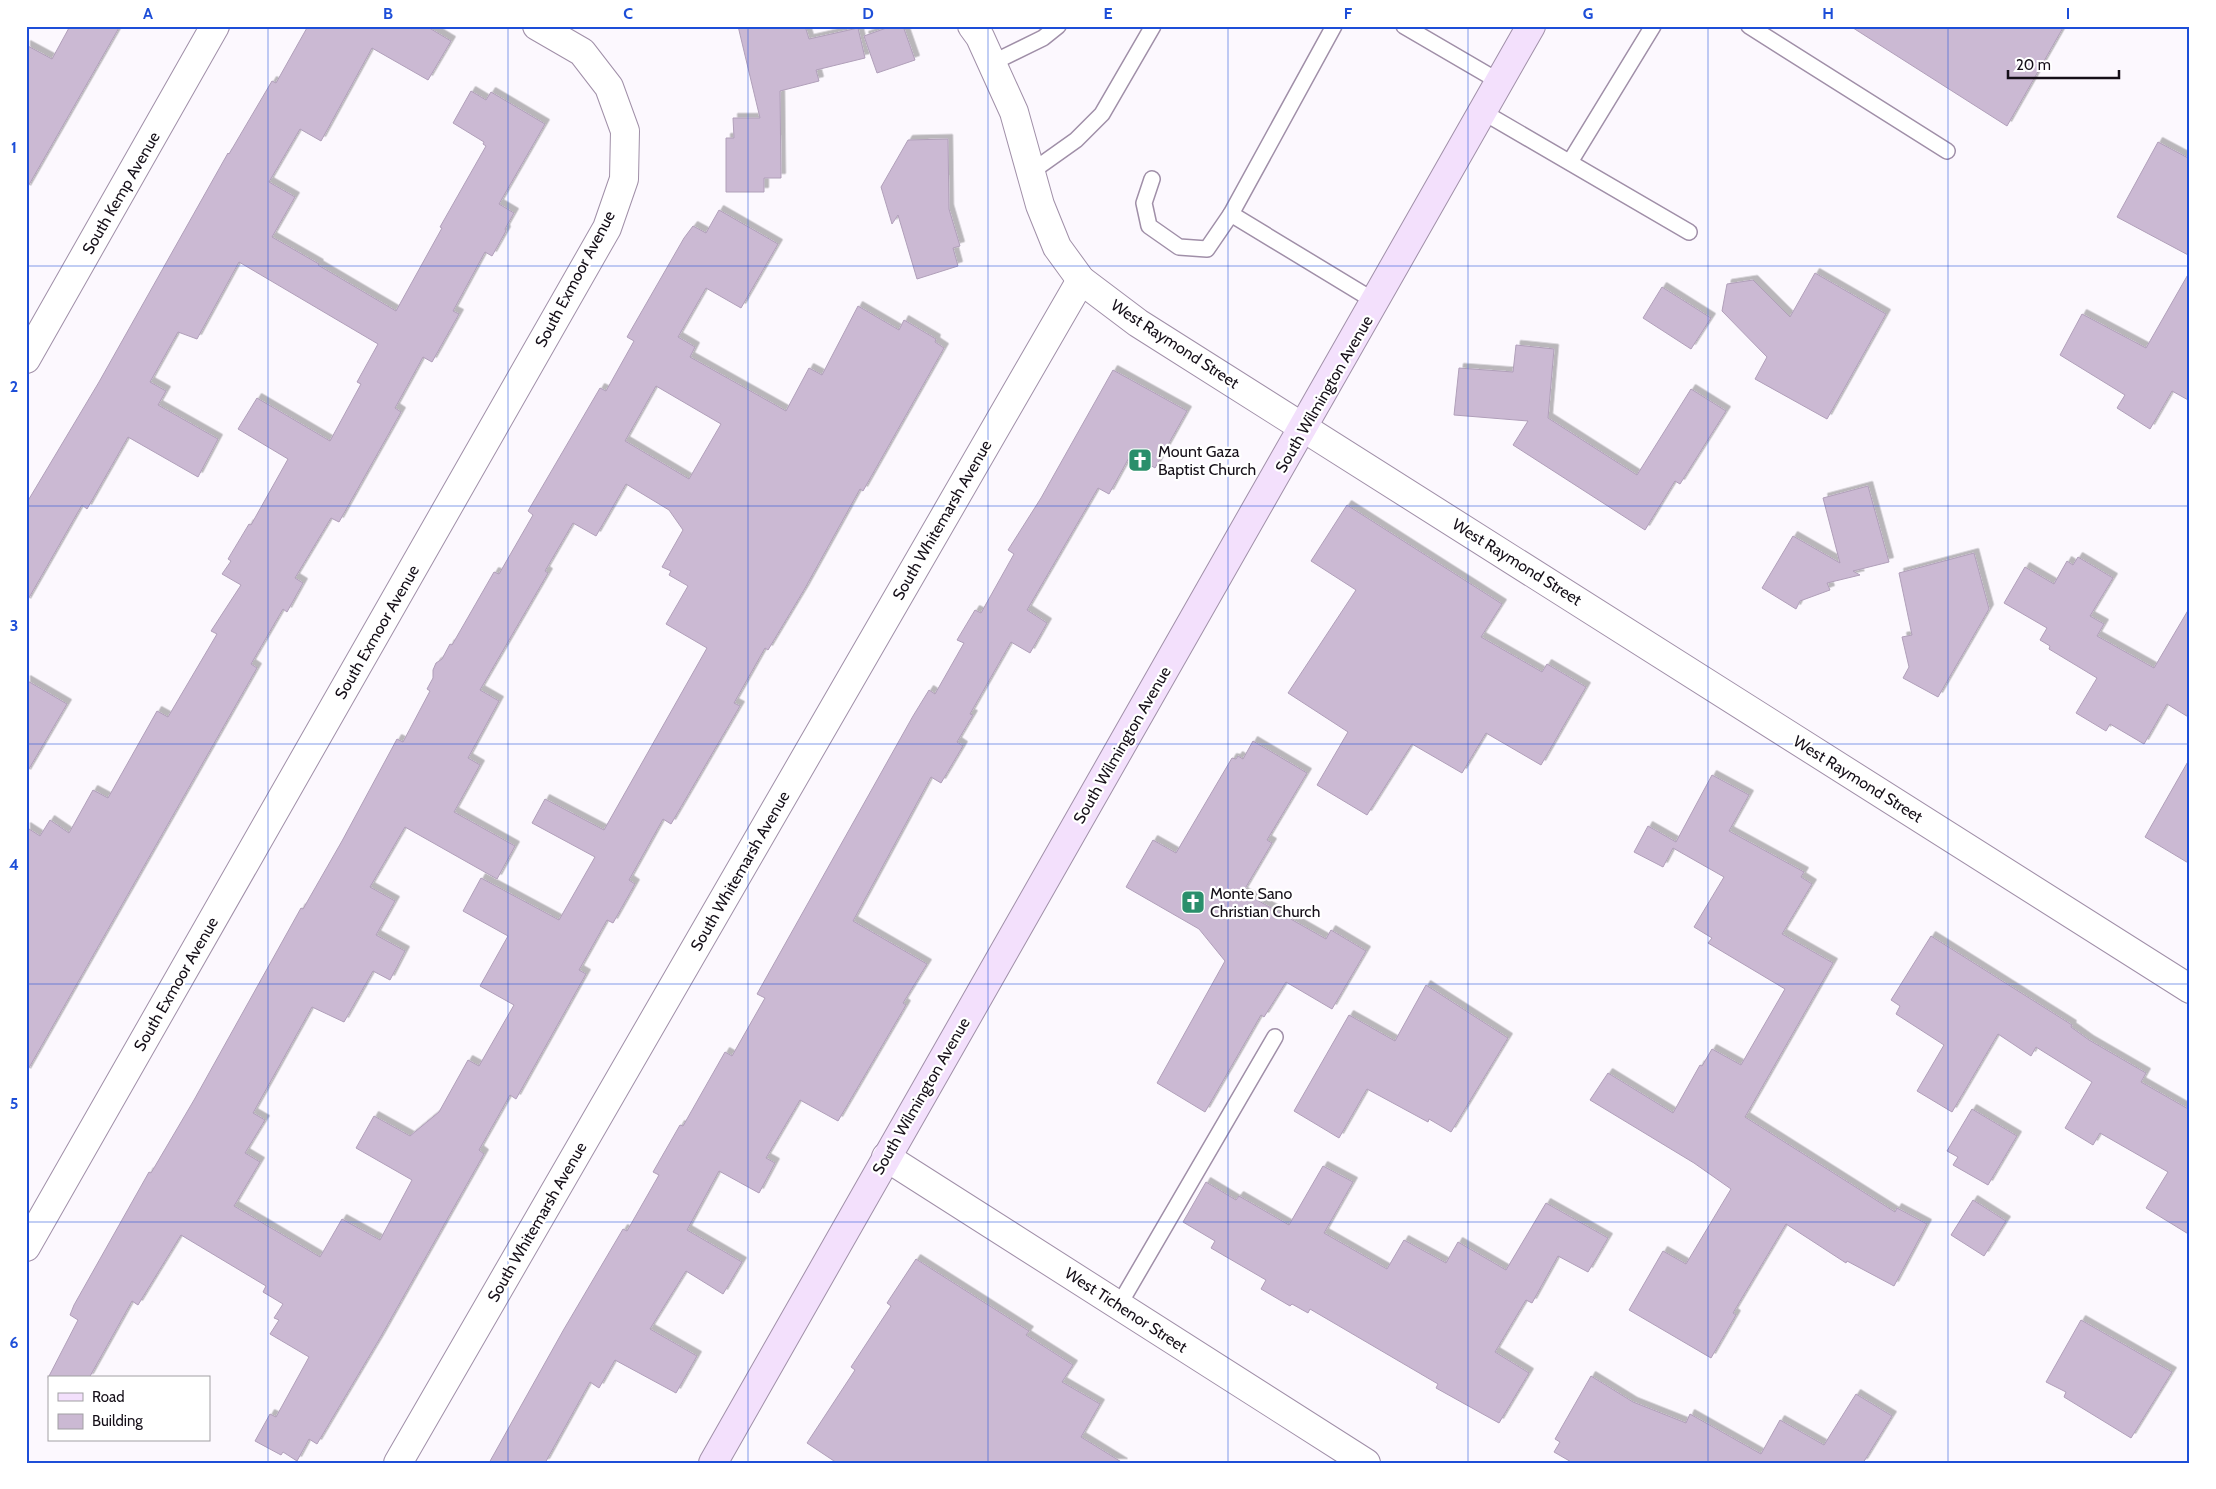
<svg xmlns="http://www.w3.org/2000/svg" width="2216" height="1489" font-family="Cabin,sans-serif">
<style>
.building{fill:#cbb9d3;stroke:#b09fb9;fill-rule:evenodd;filter:url(#shadow)}
.lines{fill:none;stroke-linecap:round;stroke-linejoin:round}
.lane-casing{stroke:#a08fa8;stroke-width:18}
.street-casing{stroke:#a08fa8;stroke-width:30}
.secondary-casing{stroke:#a08fa8;stroke-width:30}
.lane{stroke:#fff;stroke-width:15}
.street{stroke:#fff;stroke-width:28}
.secondary{stroke:#f3e0fc;stroke-width:28}
.grid{fill:none;stroke:#1d4ed8;stroke-width:1;stroke-opacity:0.55}
.labels{text-anchor:middle;dominant-baseline:central;stroke-width:4.5;stroke-linejoin:round;paint-order:stroke}
.street-label{font-size:16px;fill:#150f18;stroke:#fff}
.poi-label{font-size:16px;fill:#150f18;stroke:#fff;text-anchor:start}
.neatline{fill:none;stroke:#1d4ed8;stroke-width:2}
.grid-label{font-size:16px;text-anchor:middle;font-weight:bold;fill:#1d4ed8}
</style>
<defs>
<filter id="shadow"><feDropShadow dx="4.5" dy="-4.5" stdDeviation="0" flood-color="#0004"/></filter>
</defs>
<rect width="100%" height="100%" fill="#fcf8fe"/>
<!-- building -->
<g class="building">
<polygon points="70,26 120,26 26,190 26,45 52,59"/>
<polygon points="308,26 426,26 451,41 428,80 372,48 321,141 300,129 269,182 295,197 272,237 319,264 318,265 396,311 442,228 440,227 486,146 483,144 484,142 453,123 471,91 486,100 491,92 545,124 499,204 514,213 505,229 506,231 492,256 485,252 453,311 459,314 432,362 423,357 395,408 401,412 339,522 331,518 295,578 303,583 287,612 283,609 251,664 257,668 26,1073 26,827 40,836 50,820 69,833 93,790 108,798 157,711 168,717 217,634 211,631 241,585 222,574 231,561 228,559 249,524 251,525 288,459 238,429 257,398 330,441 361,384 357,382 378,344 239,262 197,339 178,332 150,382 166,391 158,405 218,439 198,477 128,437 87,509 82,505 26,603 26,504 99,382 228,153 229,154 272,81 276,83"/>
<polygon points="738,26 805,26 809,39 858,28 865,58 816,70 819,81 780,91 781,178 764,178 764,192 726,192 726,138 734,138 733,118 760,118"/>
<polygon points="892,26 903,26 915,60 877,73 864,36"/>
<polygon points="1850,26 2064,26 2007,126"/>
<polygon points="948,139 949,209 960,246 953,248 958,266 917,279 898,215 892,224 881,187 908,140"/>
<polygon points="2158,142 2190,159 2190,256 2117,217"/>
<path d="M719 210 778 244 741 308 706 288 678 337 695 347 690 357 786 411 809 368 822 375 858 306 899 330 904 320 936 339 935 342 944 348 863 491 860 489 804 590 768 650 765 648 734 703 740 706 671 824 663 819 629 880 635 884 613 923 607 920 579 970 586 974 516 1099 510 1095 479 1150 484 1154 380 1338 317 1444 309 1439 297 1461 283 1452 281 1455 255 1441 270 1414 276 1417 309 1357 270 1334 279 1320 274 1318 283 1304 263 1292 266 1286 181 1235 138 1305 132 1301 89 1378H48L78 1320 70 1315 74 1305 149 1172 151 1173 194 1100 301 908 303 909 342 841 397 739 403 742 430 691 427 689 433 678V670L436 663 442 659 450 644 452 645 494 572 499 574 533 515 528 511 600 388 606 391 634 341 627 337 684 238 693 226 706 233ZM656 386 721 424 689 479 625 441ZM626 484 669 510 683 530 662 567 671 571 669 575 688 586 666 624 707 648 604 830 545 799 532 823 595 857 559 920 481 878 463 911 508 936 480 986 514 1005 479 1066 468 1060 439 1112 410 1136 374 1116 356 1148 412 1180 380 1240 342 1219 320 1257 234 1206 260 1162 245 1153 265 1120 253 1113 312 1007 344 1022 373 971 390 980 405 951 376 935 395 901 370 887 405 827 497 879 515 846 454 812 480 765 468 758 499 701 480 690 548 573 545 571 573 523 596 536Z"/>
<polygon points="2190,271 2190,401 2172,391 2150,429 2117,408 2125,395 2060,355 2082,314 2146,348"/>
<polygon points="1815,273 1886,314 1827,419 1755,379 1767,357 1722,311 1727,284 1753,280 1790,317"/>
<polygon points="1662,287 1711,318 1691,349 1643,318"/>
<polygon points="1516,345 1554,349 1548,418 1637,475 1691,389 1726,411 1680,484 1675,481 1645,530 1513,445 1528,421 1454,415 1459,368 1513,372"/>
<polygon points="1113,370 1187,411 1155,468 1131,454 1109,494 1098,488 1027,610 1047,623 1030,653 1011,642 970,714 973,715 957,742 963,746 941,783 931,777 853,921 927,964 903,1003 906,1005 838,1121 800,1100 766,1158 775,1163 759,1193 719,1171 687,1230 742,1262 723,1294 686,1271 650,1329 697,1356 676,1393 615,1360 599,1388 590,1382 545,1463 489,1463 564,1329 623,1229 627,1231 659,1175 653,1172 680,1125 683,1126 725,1052 732,1056 765,998 757,994 913,716 929,690 935,694 964,643 957,640 975,610 981,613 1014,554 1008,550 1041,498"/>
<polygon points="1868,486 1889,562 1853,571 1860,575 1827,583 1830,590 1800,601 1796,609 1762,588 1793,536 1840,563 1823,498"/>
<polygon points="1347,505 1502,604 1481,637 1542,672 1547,664 1586,687 1541,765 1486,733 1462,773 1412,744 1367,815 1317,785 1348,732 1288,693 1356,590 1311,561"/>
<polygon points="1974,553 1989,609 1938,697 1903,678 1909,667 1902,637 1912,635 1899,573"/>
<polygon points="2078,557 2113,578 2090,616 2104,624 2097,636 2154,668 2190,607 2190,718 2167,704 2144,744 2110,724 2106,731 2076,713 2097,678 2049,649 2050,646 2040,640 2047,628 2004,603 2025,567 2054,584 2067,561 2073,565"/>
<polygon points="26,680 67,704 26,774"/>
<polygon points="1253,741 1307,773 1267,840 1272,843 1243,892 1326,939 1331,930 1366,951 1332,1009 1286,982 1264,1017 1261,1015 1205,1112 1157,1083 1225,961 1199,929 1126,887 1153,840 1176,853 1232,758 1236,759 1238,756 1243,759"/>
<polygon points="2190,758 2190,864 2145,837"/>
<polygon points="1712,775 1749,795 1729,831 1804,872 1801,877 1812,884 1782,934 1833,963 1745,1117 1895,1212 1897,1208 1927,1224 1894,1286 1847,1261 1846,1263 1786,1224 1733,1313 1736,1315 1711,1358 1629,1310 1663,1251 1686,1264 1731,1189 1694,1163 1590,1100 1608,1073 1673,1113 1700,1065 1702,1066 1712,1049 1741,1065 1785,989 1708,943 1712,938 1694,927 1724,877 1673,848 1663,867 1634,852 1648,826 1676,842"/>
<polygon points="1931,936 2072,1025 2071,1027 2089,1040 2146,1073 2141,1082 2190,1110 2190,1235 2146,1208 2168,1172 2100,1133 2093,1145 2065,1128 2092,1082 2036,1047 2031,1056 1998,1034 1952,1112 1917,1091 1944,1045 1896,1014 1900,1006 1891,1000"/>
<polygon points="1426,985 1508,1038 1451,1132 1429,1119 1428,1122 1367,1089 1339,1138 1294,1111 1349,1015 1395,1041"/>
<polygon points="1972,1109 2017,1136 1988,1185 1953,1165 1958,1157 1947,1151"/>
<polygon points="1323,1166 1353,1182 1324,1233 1387,1269 1404,1240 1446,1263 1458,1242 1506,1270 1546,1203 1608,1238 1588,1272 1558,1256 1532,1303 1526,1300 1495,1352 1529,1373 1499,1423 1436,1388 1438,1384 1310,1309 1308,1313 1292,1304 1290,1306 1261,1289 1266,1280 1211,1248 1215,1241 1183,1222 1206,1182 1236,1200 1239,1196 1289,1225"/>
<polygon points="1973,1200 2006,1221 1984,1256 1951,1235"/>
<polygon points="916,1259 1029,1331 1026,1335 1073,1365 1062,1382 1100,1404 1081,1437 1123,1463 837,1463 807,1443 855,1370 851,1367 891,1306 887,1303"/>
<polygon points="2081,1320 2172,1372 2131,1438 2064,1397 2066,1392 2046,1382"/>
<polygon points="1591,1376 1633,1402 1686,1423 1690,1414 1761,1454 1780,1420 1824,1445 1856,1394 1892,1416 1863,1463 1573,1463 1554,1452 1560,1442 1555,1439"/>
</g>
<g class="lines">
<!-- lane casing -->
<g class="lane-casing">
<g id="lane">
<polyline points="1404,26 1500,82"/>
<polyline points="1749,26 1947,151"/>
<polyline points="992,63 1043,38 1058,26"/>
<polyline points="1483,112 1689,232"/>
<polyline points="1570,162 1653,26"/>
<polyline points="1031,172 1076,140 1102,114 1153,26"/>
<polyline points="1152,179 1144,203 1149,226 1179,247 1207,249 1231,214 1334,26"/>
<polyline points="1231,214 1376,302"/>
<polyline points="1119,1305 1275,1037"/>
</g>
</g>
<!-- street casing -->
<g class="street-casing">
<g id="street">
<polyline points="972,26 980,37 1014,112 1040,205 1057,247 1081,280 1138,323 2190,989"/>
<polyline points="26,359 215,26"/>
<polyline points="886,1157 1366,1463"/>
<polyline points="26,1247 607,228 624,179 625,131 609,87 582,52 537,26"/>
<polyline points="398,1463 1081,280"/>
</g>
</g>
<!-- secondary casing -->
<g class="secondary-casing">
<path id="secondary" d="M713 1463C984 983 1262 507 1531 26"/>
</g>
<!-- lane -->
<use href="#lane" class="lane"/>
<!-- street -->
<use href="#street" class="street"/>
<!-- secondary -->
<use href="#secondary" class="secondary"/>
</g>
<!-- grid -->
<path class="grid" d="M268 26V1463M508 26V1463M748 26V1463M988 26V1463M1228 26V1463M1468 26V1463M1708 26V1463M1948 26V1463M26 266H2190M26 506H2190M26 744H2190M26 984H2190M26 1222H2190"/>
<!-- icons -->
<defs>
<g id="church-square" transform="scale(1.25)"><rect x="-9" y="-9" width="18" height="18" rx="4" fill="#2a8f6b" stroke="#fff"/><path d="M-1.2-6h2.4v3.5h3.3v2.4h-3.3V6h-2.4V-.1h-3.3v-2.4h3.3Z" fill="#fff"/></g>
</defs>
<g fill-rule="evenodd">
<use href="#church-square" x="1140" y="460"/>
<use href="#church-square" x="1193" y="902"/>
</g>
<g class="labels">
<!-- street labels -->
<g class="street-label">
<text transform="translate(121 193) rotate(-60)">South Kemp Avenue</text>
<text transform="translate(575 279) rotate(-62)">South Exmoor Avenue</text>
<text transform="translate(1175 344) rotate(33)">West Raymond Street</text>
<text transform="translate(1324 394) rotate(-60)">South Wilmington Avenue</text>
<text transform="translate(942 520) rotate(-60)">South Whitemarsh Avenue</text>
<text transform="translate(1517 562) rotate(32)">West Raymond Street</text>
<text transform="translate(377 632) rotate(-60)">South Exmoor Avenue</text>
<text transform="translate(1122 745) rotate(-60)">South Wilmington Avenue</text>
<text transform="translate(1858 779) rotate(32)">West Raymond Street</text>
<text transform="translate(740 871) rotate(-60)">South Whitemarsh Avenue</text>
<text transform="translate(176 984) rotate(-60)">South Exmoor Avenue</text>
<text transform="translate(921 1096) rotate(-60)">South Wilmington Avenue</text>
<text transform="translate(537 1222) rotate(-60)">South Whitemarsh Avenue</text>
<text transform="translate(1126 1310) rotate(33)">West Tichenor Street</text>
</g>
<!-- poi labels -->
<g class="poi-label">
<text x="1158" y="451">Mount Gaza<tspan x="1158" dy="18">Baptist Church</tspan></text>
<text x="1210" y="893">Monte Sano<tspan x="1210" dy="18">Christian Church</tspan></text>
</g>
</g>
<!-- border -->
<rect width="2216" height="1489" fill="none" stroke="#ffffff" stroke-width="55"/>
<!-- legend -->
<rect x="48" y="1376" width="162" height="65" fill="#ffffff" stroke="#a19fa3"/>
<rect x="58" y="1393" width="25" height="8" fill="#f3e0fc" stroke="#a19fa3"/>
<text x="92" y="1402" font-size="15" fill="#150f18">Road</text>
<rect x="58" y="1414" width="25" height="15" fill="#cbb9d3" stroke="#a19fa3"/>
<text x="92" y="1426" font-size="15" fill="#150f18">Building</text>
<!-- scale -->
<path d="M2008 70v8h111v-8" fill="none" stroke="#150f18" stroke-width="2.5"/>
<text x="2016" y="70" font-size="15" fill="#150f18" stroke="#ffffff" stroke-width="4" paint-order="stroke">20 m</text>
<rect x="28" y="28" width="2160" height="1434" class="neatline"/>
<g class="grid-label">
<text x="148" y="19">A</text>
<text x="388" y="19">B</text>
<text x="628" y="19">C</text>
<text x="868" y="19">D</text>
<text x="1108" y="19">E</text>
<text x="1348" y="19">F</text>
<text x="1588" y="19">G</text>
<text x="1828" y="19">H</text>
<text x="2068" y="19">I</text>
<text x="14" y="153">1</text>
<text x="14" y="392">2</text>
<text x="14" y="631">3</text>
<text x="14" y="870">4</text>
<text x="14" y="1109">5</text>
<text x="14" y="1348">6</text>
</g>
</svg>
